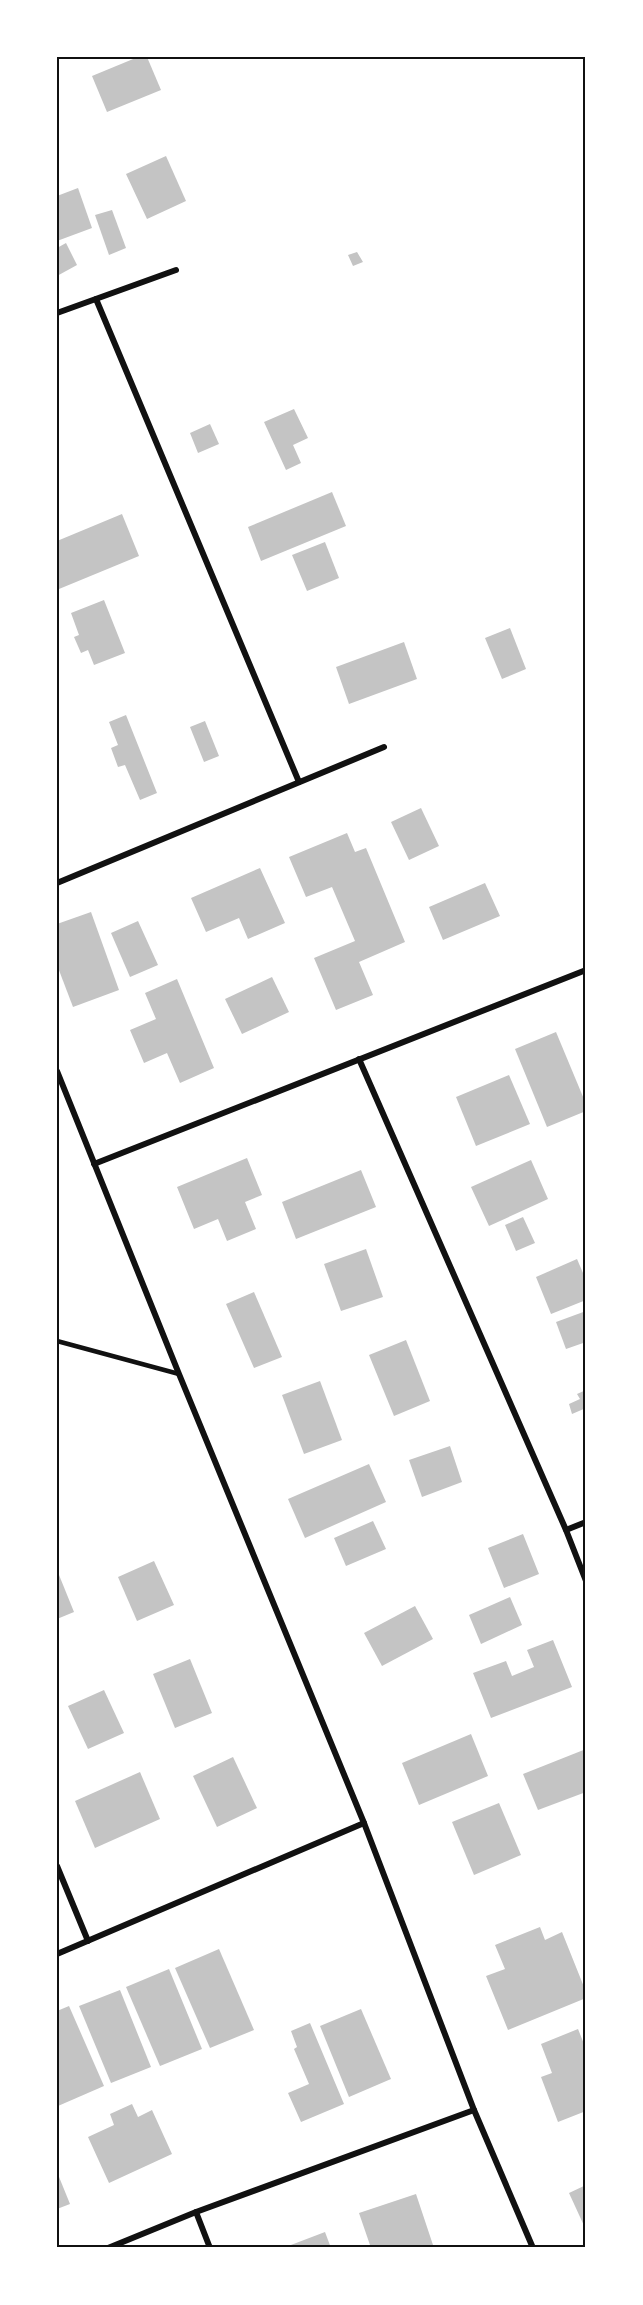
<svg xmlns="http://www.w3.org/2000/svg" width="643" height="2305" font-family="Quicksand,sans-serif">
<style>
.building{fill:#c4c4c4}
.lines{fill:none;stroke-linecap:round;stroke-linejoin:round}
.service{stroke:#111;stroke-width:4.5}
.minor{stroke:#111;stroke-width:6}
.neatline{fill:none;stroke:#111;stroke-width:2}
</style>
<rect width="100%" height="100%" fill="#fff"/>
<!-- building -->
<g class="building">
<polygon points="138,57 147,57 161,90 107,112 92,76"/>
<polygon points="166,156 186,201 147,219 126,174"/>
<polygon points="78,188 92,228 57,241 57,196"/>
<polygon points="112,210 126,248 109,255 95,215"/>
<polygon points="66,243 77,265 57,276 57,248"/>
<polygon points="357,252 363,262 353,266 348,255"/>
<polygon points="294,409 308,438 293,445 301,463 286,470 264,422"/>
<polygon points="210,424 219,444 198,453 190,433"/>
<polygon points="332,492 346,526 261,561 248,527"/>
<polygon points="122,514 139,556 59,589 57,583 57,541"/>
<polygon points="325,542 339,578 307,591 292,555"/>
<polygon points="104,600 125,653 94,665 88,650 81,653 74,637 79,635 71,613"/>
<polygon points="510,628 526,669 502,679 485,638"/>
<polygon points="404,642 417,679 349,704 336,667"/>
<polygon points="126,715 157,793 140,800 125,765 118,767 111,748 118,745 109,722"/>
<polygon points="205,721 219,756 204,762 190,727"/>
<polygon points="421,808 439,846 409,860 391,822"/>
<polygon points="347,833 355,852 366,848 405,942 359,962 373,995 336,1010 314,958 355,941 332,887 306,897 289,857"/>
<polygon points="260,868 285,923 248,939 239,918 206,932 191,898"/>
<polygon points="485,883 500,916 443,940 429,907"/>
<polygon points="91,912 119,990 73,1007 57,965 57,924"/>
<polygon points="138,921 158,965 130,977 111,933"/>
<polygon points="272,977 289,1012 242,1034 225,999"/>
<polygon points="177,979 214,1068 180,1083 167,1053 144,1063 130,1030 156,1019 145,993"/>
<polygon points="556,1032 586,1104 586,1111 547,1127 515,1049"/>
<polygon points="509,1075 530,1124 476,1146 456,1097"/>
<polygon points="247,1158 262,1195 245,1202 256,1229 227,1241 218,1219 194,1229 177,1187"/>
<polygon points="531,1160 548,1199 489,1226 471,1187"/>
<polygon points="361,1170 376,1207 296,1239 282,1202"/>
<polygon points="523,1217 535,1243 516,1251 505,1225"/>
<polygon points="366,1249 383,1297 341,1311 324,1264"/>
<polygon points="577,1259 586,1280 586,1300 551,1314 536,1277"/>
<polygon points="254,1292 282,1357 254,1368 226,1304"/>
<polygon points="586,1311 586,1342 566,1349 556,1322"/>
<polygon points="406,1340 430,1401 394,1416 369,1355"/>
<polygon points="320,1381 342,1440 304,1454 282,1395"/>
<polygon points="586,1390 586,1408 572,1414 569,1404 580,1399 577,1394"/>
<polygon points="450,1446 462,1482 422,1497 409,1460"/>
<polygon points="369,1464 386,1502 305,1538 288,1499"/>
<polygon points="373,1521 386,1549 346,1566 334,1538"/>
<polygon points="523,1534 539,1574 504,1588 488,1548"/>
<polygon points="154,1561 174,1605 137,1621 118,1577"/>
<polygon points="57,1570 74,1612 57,1619"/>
<polygon points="510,1597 522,1625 481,1644 469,1615"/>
<polygon points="415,1606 433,1639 382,1666 364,1633"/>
<polygon points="553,1640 572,1687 491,1718 473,1673 506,1661 512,1676 534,1667 527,1650"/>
<polygon points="190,1659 212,1713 175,1728 153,1674"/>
<polygon points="104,1690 124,1733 88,1749 68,1706"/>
<polygon points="471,1734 488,1776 419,1805 402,1763"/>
<polygon points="586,1749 586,1792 538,1810 523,1774"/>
<polygon points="233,1757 257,1808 217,1827 193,1776"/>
<polygon points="140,1772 160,1819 95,1848 75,1801"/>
<polygon points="499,1803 521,1855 474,1875 452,1822"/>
<polygon points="540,1927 545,1940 562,1932 586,1992 586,1998 508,2030 486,1976 505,1969 495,1945"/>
<polygon points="219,1949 254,2030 210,2048 175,1968"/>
<polygon points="169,1969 202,2049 160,2066 126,1987"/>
<polygon points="120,1990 151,2067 111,2083 79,2006"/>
<polygon points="69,2006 104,2086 58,2106 57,2011"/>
<polygon points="361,2009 391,2079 349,2097 320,2026"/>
<polygon points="310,2023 344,2104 301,2122 288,2093 309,2084 294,2049 297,2047 291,2031"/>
<polygon points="578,2029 586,2049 586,2111 558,2122 541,2077 552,2073 541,2044"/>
<polygon points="132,2104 138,2117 152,2110 172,2154 109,2183 88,2137 114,2125 110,2114"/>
<polygon points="57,2172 70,2204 57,2209"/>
<polygon points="586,2185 586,2230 569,2193"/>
<polygon points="416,2194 434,2248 371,2248 359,2213"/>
<polygon points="325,2232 331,2248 283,2248"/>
</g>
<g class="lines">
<!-- service -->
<polyline class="service" points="57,1341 179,1374"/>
<!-- minor -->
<g class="minor">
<polyline points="96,299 299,782"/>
<polyline points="57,313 176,270"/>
<polyline points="57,883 384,747"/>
<polyline points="359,1059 566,1530 586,1581"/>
<polyline points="57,1071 179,1374 364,1823 474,2110 533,2248"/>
<polyline points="94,1164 586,970"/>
<polyline points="566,1530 586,1522"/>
<polyline points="57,1866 88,1941"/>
<polyline points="57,1954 364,1823"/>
<polyline points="196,2212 210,2248"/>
<polyline points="108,2248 196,2212 474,2110"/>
</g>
</g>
<!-- border -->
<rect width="643" height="2305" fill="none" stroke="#ffffff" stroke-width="117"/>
<rect x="58" y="58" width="526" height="2188" class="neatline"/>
</svg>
